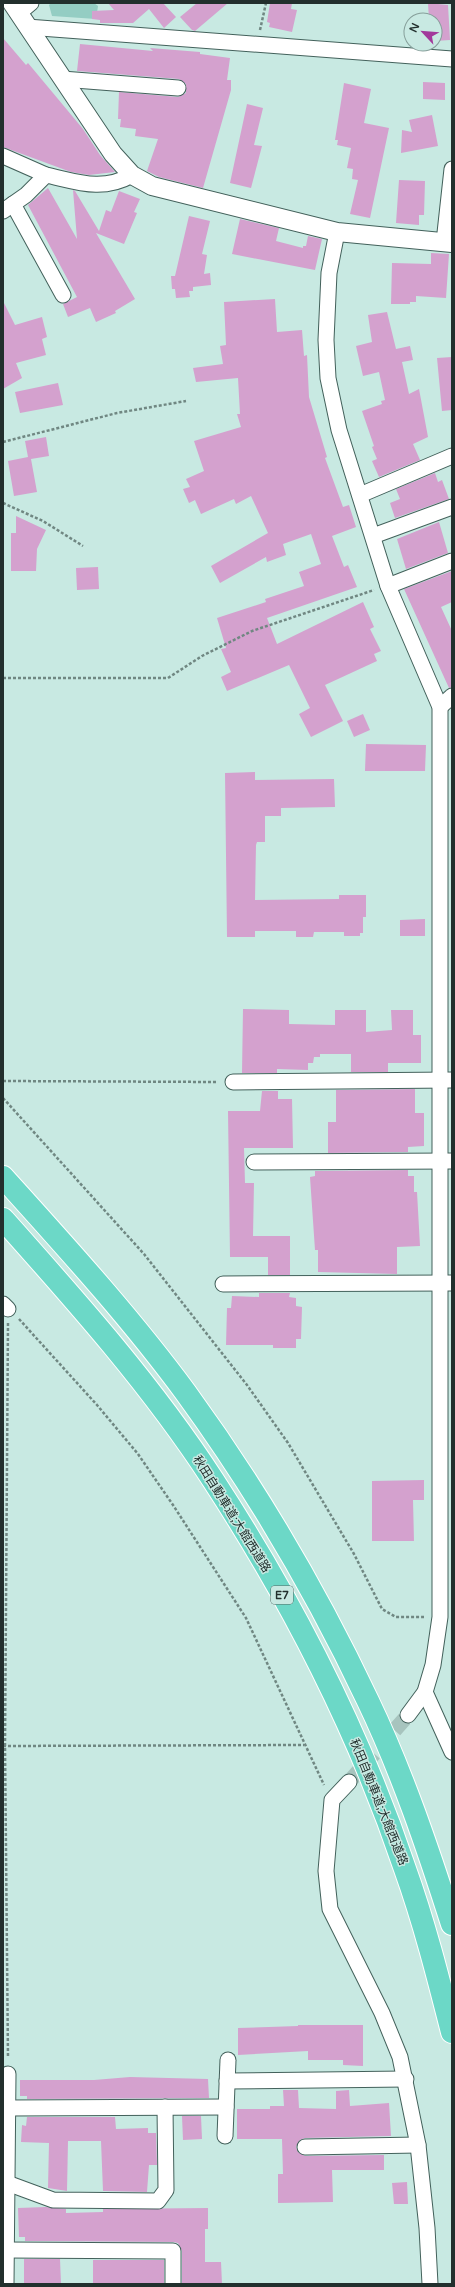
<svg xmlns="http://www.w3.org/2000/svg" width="455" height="2287" font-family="'Varela Round','Noto Sans JP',sans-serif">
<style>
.green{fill:#94cdc3}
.building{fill:#d4a1ce}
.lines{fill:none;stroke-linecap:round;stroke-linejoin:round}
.minor-tunnel{stroke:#a7c4be;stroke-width:15;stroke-dasharray:15 8;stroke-linecap:butt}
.minor-casing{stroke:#43615b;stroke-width:17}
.tertiary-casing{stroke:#43615b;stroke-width:20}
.motorway-casing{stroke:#fff;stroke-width:24}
.path{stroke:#708782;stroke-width:2.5;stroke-dasharray:3 2;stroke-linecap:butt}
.minor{stroke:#fff;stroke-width:15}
.tertiary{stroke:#fff;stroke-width:18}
.motorway{stroke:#6cd8c7;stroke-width:22}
.labels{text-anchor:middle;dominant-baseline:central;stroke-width:3;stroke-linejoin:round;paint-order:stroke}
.shield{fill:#c8e9e2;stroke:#546763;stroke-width:1}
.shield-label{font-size:11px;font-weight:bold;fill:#222f2d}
.street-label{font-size:12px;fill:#222f2d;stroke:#c8e9e2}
</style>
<rect width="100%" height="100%" fill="#c8e9e2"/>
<!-- green -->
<polygon class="green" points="51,3 94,3 98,6 96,19 52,16 49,5"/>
<!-- building -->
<g class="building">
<polygon points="108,3 163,3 176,17 164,28 149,9 133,23 100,23 100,20 92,19 92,11 114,10"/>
<polygon points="197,3 228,3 195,31 192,30 180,17"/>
<polygon points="270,3 292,3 291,9 297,10 292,32 269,27 270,23 267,22"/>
<polygon points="428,3 448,5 450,40 435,41 435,20 429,20"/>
<polygon points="3,38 26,65 28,63 83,129 100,155 115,172 89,175 71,172 3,147"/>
<polygon points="80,44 153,51 150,48 200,52 200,54 230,58 227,80 231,80 231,90 203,188 159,177 147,171 158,139 135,136 136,129 120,127 121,119 118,119 119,92 178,97 186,93 186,84 179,79 77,71"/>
<polygon points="423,82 445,83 445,100 423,99"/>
<polygon points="344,83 371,89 364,123 389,128 370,218 350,214 358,180 352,179 353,169 347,168 351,148 337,145 338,140 335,140"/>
<polygon points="247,104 263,108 254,145 262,146 251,188 230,183"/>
<polygon points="432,115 438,146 401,153 402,130 412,132 409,120"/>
<polygon points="399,180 425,181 424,215 419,215 419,225 396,223"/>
<polygon points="48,188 77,239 73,190 75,191 99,231 106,210 111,212 119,191 140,199 134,212 137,213 124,244 96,233 135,299 115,311 116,313 96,322 90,308 68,317 63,304 77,297 28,205"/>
<polygon points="189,216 210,221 202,254 207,255 204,274 210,273 211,285 193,287 193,291 189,291 190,297 176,298 175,289 172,289 171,276 175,276"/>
<polygon points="240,219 279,228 276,241 303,248 303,246 306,246 308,236 322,239 315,270 232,254"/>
<polygon points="431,253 449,254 446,298 416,296 416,302 410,302 410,304 391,304 392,263 431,264"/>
<polygon points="275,299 277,332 302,330 304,356 307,355 309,397 327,457 325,458 343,507 349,505 356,527 332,536 344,567 348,565 357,587 267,618 277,644 363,602 374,627 370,629 381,651 374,654 377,661 325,685 343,721 311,737 299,714 310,708 289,665 227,691 221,677 231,672 221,649 226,648 217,618 266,602 265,599 304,586 299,572 321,564 311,534 283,544 286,555 267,562 266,557 220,583 211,566 268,533 251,496 236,504 234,499 201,514 195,500 189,503 183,489 190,487 186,479 204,471 194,441 241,427 237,414 240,414 238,378 196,382 193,368 223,364 220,346 226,345 224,302"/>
<polygon points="3,301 15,325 42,317 47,337 42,339 46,355 16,363 22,378 3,389"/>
<polygon points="387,312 396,349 410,346 413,360 402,362 409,394 419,389 428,437 413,444 420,460 379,477 372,461 377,459 372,447 374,446 362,411 382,404 381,401 385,400 379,372 363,376 356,346 372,342 368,315"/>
<polygon points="452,357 452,410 442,411 437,358"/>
<polygon points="58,383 63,405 20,413 15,392"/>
<polygon points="46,437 49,456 31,459 37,492 14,496 8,461 28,457 25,441"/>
<polygon points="435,473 438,482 442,480 449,499 395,518 390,503 400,499 396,489"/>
<polygon points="16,516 46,530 37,549 36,571 11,571 11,533 16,533"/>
<polygon points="439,522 448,553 406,569 397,539"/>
<polygon points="98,567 99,589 77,590 76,568"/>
<polygon points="452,571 452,602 441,607 452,631 452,687 449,688 404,589"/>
<polygon points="363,714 370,730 354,737 347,721"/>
<polygon points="366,744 426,745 425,771 365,771"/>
<polygon points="255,772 255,780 334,779 335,807 281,808 281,816 265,816 265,842 257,842 256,845 255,900 339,899 339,895 366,895 366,917 363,917 363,933 360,933 360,936 344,936 344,932 314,932 313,937 296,937 296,931 255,931 255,937 227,937 225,773"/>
<polygon points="425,919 425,936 400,936 400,920"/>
<polygon points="243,1009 289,1010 289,1024 335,1025 335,1010 366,1010 366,1032 392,1030 391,1010 413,1010 413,1035 421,1035 421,1063 388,1063 388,1072 351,1072 351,1054 320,1054 320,1057 314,1057 313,1063 308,1063 308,1070 277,1069 277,1073 242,1073"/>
<polygon points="415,1089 415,1113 424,1113 424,1146 408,1147 408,1152 328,1153 328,1122 336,1122 336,1090"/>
<polygon points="262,1091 278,1091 278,1099 292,1099 293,1148 244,1148 245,1183 254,1183 253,1236 290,1236 290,1275 268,1275 268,1257 230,1257 228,1111 260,1111"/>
<polygon points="408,1170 408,1176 414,1176 414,1192 417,1192 420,1246 397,1247 397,1274 318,1272 318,1250 315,1250 310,1177 315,1176 315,1171"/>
<polygon points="259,1293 290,1293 289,1297 296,1298 296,1306 302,1307 301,1339 296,1339 296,1348 273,1348 273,1345 226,1345 227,1308 231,1308 232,1296 259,1297"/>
<polygon points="424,1480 424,1500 413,1500 414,1541 372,1541 372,1481"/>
<polygon points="298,2025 363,2025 363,2066 343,2065 343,2060 308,2060 308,2051 238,2055 238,2028 298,2026"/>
<polygon points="130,2077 208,2079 209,2098 27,2099 27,2096 20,2096 20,2080 94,2080"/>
<polygon points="283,2090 298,2090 299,2108 336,2109 336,2091 349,2090 350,2106 389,2103 391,2136 305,2138 300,2140 296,2147 298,2152 305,2156 384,2155 384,2170 332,2170 333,2202 278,2203 278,2174 283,2174 282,2139 237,2139 237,2109 270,2109 270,2106 284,2106"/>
<polygon points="182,2116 201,2116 202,2139 183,2140"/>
<polygon points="27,2117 115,2117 116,2129 148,2128 148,2133 156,2133 157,2165 149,2165 147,2192 103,2191 101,2141 68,2141 67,2191 48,2188 49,2143 21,2142 22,2125 26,2126"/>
<polygon points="407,2182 408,2204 394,2204 392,2183"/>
<polygon points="46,2207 66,2209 66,2213 103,2212 103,2209 208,2208 208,2229 205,2229 205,2262 221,2262 222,2284 182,2284 182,2251 178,2243 173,2242 25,2241 25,2237 19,2237 18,2208"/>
<polygon points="24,2259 60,2259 61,2284 24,2284"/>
<rect x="93" y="2260" width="71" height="24"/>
</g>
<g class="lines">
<!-- minor-tunnel -->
<polyline class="minor-tunnel" points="349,1782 408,1715"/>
<!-- minor casing -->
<g class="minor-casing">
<g id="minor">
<polyline points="19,13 31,3"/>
<polyline points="27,27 452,59"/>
<polyline points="62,79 178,88"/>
<polyline points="3,156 46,175"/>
<polyline points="13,204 63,295"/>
<path d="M3 211 26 195 46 175C78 182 102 192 132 175"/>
<polyline points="337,232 329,273 326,340 328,378 339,430 388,586 440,707 440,1617 433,1665 425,1692 408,1715"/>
<polyline points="444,242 452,169"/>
<polyline points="360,495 452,456"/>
<polyline points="373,536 452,507"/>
<polyline points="388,586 452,561"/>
<polyline points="440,707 452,696"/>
<polyline points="233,1082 452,1080"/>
<polyline points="254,1162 452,1161"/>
<polyline points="223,1284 452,1283"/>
<polyline points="3,1304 8,1309"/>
<polyline points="425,1692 452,1752"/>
<polyline points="349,1782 332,1800 326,1871 330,1909 382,2013 400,2057 418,2145 427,2228 430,2284"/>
<polyline points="227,2081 406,2079"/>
<polyline points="8,2108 226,2107"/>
<polyline points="225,2136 228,2060"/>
<polyline points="305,2147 418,2145"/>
<polyline points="7,2183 53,2200 158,2201 166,2190 165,2107"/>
<polyline points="6,2250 173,2251 173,2284"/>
<polyline points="6,2284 8,2074"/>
</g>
</g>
<!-- tertiary casing -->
<g class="tertiary-casing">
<polyline id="tertiary" points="12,3 113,154 132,175 152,186 337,232 452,243"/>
</g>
<!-- motorway casing -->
<g class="motorway-casing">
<g id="motorway">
<path d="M3 1177C66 1247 130 1317 186 1393 256 1489 317 1593 368 1701 402 1772 428 1849 452 1924"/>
<path d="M3 1219C77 1302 152 1386 213 1480 292 1601 359 1732 405 1869 424 1922 438 1977 452 2032"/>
</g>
</g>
<!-- path -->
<g class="path">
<polyline points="260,30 266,3"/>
<polyline points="3,442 117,413 186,401"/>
<polyline points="3,503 43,521 83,546"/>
<polyline points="3,678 168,678 202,656 252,631 374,590"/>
<polyline points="3,1081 218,1082"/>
<polyline points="3,1098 144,1254 247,1385 288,1443 354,1554 382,1609 396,1617 424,1617"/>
<polyline points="19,1319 97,1405 138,1454 173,1505 246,1618 324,1785"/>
<polyline points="8,1323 5,1746 8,2058"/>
<polyline points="3,1746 304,1745"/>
</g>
<!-- minor -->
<use href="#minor" class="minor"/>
<!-- tertiary -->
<use href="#tertiary" class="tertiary"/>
<!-- motorway -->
<use href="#motorway" class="motorway"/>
</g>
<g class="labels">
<!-- shield labels -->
<rect class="shield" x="271" y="1586" width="22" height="18" rx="3"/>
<g class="shield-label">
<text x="282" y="1595">E7</text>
</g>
<!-- street labels -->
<g class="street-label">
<text transform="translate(232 1514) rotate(58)">秋田自動車道;大館西道路</text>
<text transform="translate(379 1802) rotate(68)">秋田自動車道;大館西道路</text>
</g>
</g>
<!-- border -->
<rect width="455" height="2287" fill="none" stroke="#222f2d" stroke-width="8"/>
<!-- north arrow -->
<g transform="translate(423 32) rotate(296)"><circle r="19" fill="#c8e9e2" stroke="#869f9a"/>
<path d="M0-3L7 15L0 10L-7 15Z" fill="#a2399b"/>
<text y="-6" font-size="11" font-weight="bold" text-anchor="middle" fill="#222f2d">N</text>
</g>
</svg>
